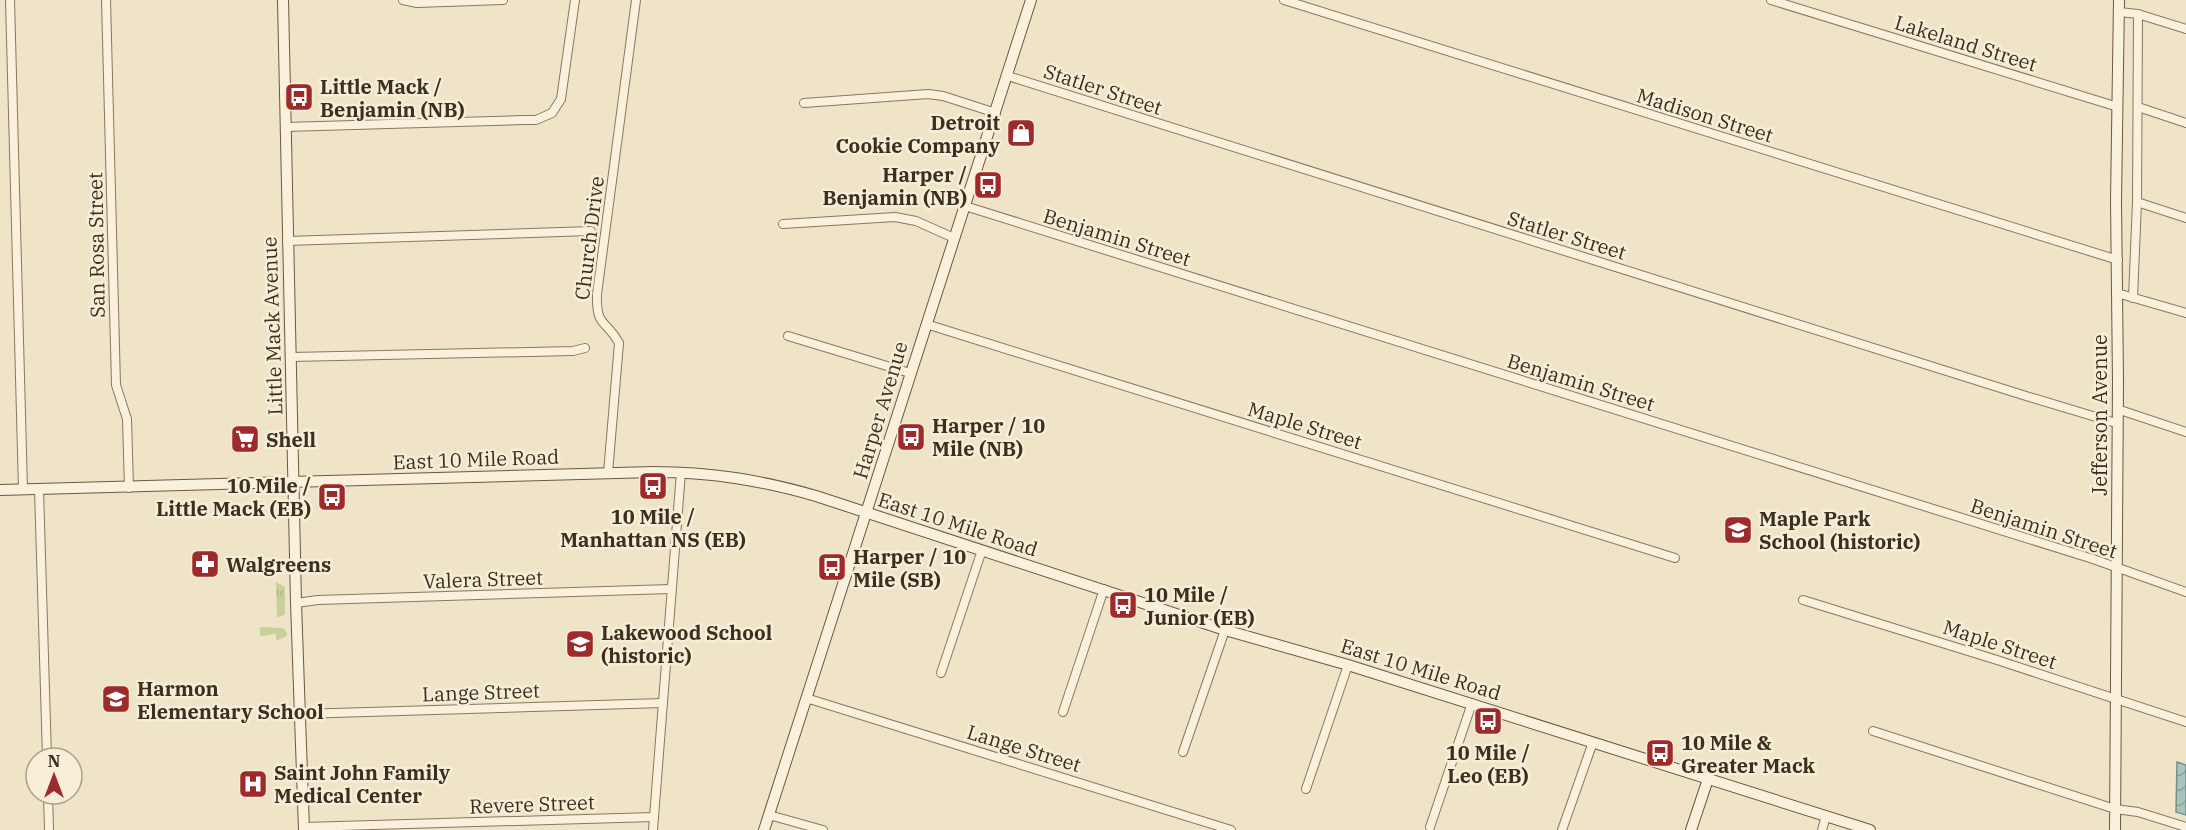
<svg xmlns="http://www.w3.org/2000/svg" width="2186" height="830" font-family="'IBM Plex Serif',serif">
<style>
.grass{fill:url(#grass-tufts)}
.water{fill:url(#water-waves);stroke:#6f938a;stroke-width:1.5}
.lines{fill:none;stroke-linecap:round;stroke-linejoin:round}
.street-casing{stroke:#8d765c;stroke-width:10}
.secondary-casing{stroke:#6f573f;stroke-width:12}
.street{stroke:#faf1dc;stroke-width:8}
.secondary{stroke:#faf1dc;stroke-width:10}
.labels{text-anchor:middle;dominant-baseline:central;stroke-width:5;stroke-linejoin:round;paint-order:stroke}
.street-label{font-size:20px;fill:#3d2e20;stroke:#f7eed8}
.poi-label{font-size:20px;font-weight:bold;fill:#3d2e20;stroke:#f7eed8;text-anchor:start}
</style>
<defs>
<pattern id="grass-tufts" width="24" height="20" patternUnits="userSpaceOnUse" patternTransform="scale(1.5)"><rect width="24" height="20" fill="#c9cf9b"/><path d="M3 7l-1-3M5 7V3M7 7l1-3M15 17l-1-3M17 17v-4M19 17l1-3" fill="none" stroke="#aeb285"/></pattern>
<pattern id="water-waves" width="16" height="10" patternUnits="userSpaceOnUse" patternTransform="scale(1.5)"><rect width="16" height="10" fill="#a9c4bc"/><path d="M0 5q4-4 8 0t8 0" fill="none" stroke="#8ba098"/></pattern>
</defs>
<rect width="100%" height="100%" fill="#f0e4c8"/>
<!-- grass -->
<g class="grass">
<polygon points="276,582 285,587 285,614 277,618"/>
<polygon points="260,627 283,628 287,633 287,636 276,641 276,634 260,636"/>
</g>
<!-- water -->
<polygon class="water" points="2177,762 2186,765 2186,815 2176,812"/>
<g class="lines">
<!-- street casing -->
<g class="street-casing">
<g id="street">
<polyline points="10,0 23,490"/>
<polyline points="106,0 116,385 127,419 129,488"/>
<polyline points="403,0 417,3 503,0"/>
<polyline points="1284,0 2118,260"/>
<polyline points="1771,0 2118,107"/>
<polyline points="2119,12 2138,14 2186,29"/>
<polyline points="1008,76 2026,396 2116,423"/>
<polyline points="804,103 928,94 943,96 996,113"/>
<polyline points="2138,107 2186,123"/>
<polyline points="285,127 524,120 536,120 552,113 561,99 575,0"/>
<polyline points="2137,202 2186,218"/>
<polyline points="965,206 2093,559 2186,592"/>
<polyline points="783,224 895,217 916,221 954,238"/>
<polyline points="287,241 591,231"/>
<polyline points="2117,293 2186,313"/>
<polyline points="2133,298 2137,202 2138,14"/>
<polyline points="926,324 1675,558"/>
<polyline points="788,336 910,373"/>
<polyline points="291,357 573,351 585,348"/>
<polyline points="2117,409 2186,432"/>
<path d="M608 473 619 343C606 319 596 328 597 294L636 0"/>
<polyline points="39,489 47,758"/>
<polyline points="1803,600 1997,660 2186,722"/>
<polyline points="296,603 318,600 671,589"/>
<polyline points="941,673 982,550"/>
<polyline points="806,698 1231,830"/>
<polyline points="1063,712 1104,589"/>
<polyline points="300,714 663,703"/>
<polyline points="1873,731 2115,809 2138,812 2186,827"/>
<polyline points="1183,752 1225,630"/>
<polyline points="1306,789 1348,665"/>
<polyline points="48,794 49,830"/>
<polyline points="769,815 823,830"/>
<polyline points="304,827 654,817"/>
<polyline points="1430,827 1472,703"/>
<polyline points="653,830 681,472"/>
<polyline points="1562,830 1593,742"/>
<polyline points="1822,830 1826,816"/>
</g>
</g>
<!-- secondary casing -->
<g class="secondary-casing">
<g id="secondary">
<polyline points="283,0 296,603 304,830"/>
<path d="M0 490 653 472C711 472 760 480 816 496L1225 630 1348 665 1870 830"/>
<polyline points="764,830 1031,0"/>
<polyline points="1691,830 1708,779"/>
<polyline points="2115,830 2118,381 2116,201 2119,0"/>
</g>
</g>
<!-- street -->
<use href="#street" class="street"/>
<!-- secondary -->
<use href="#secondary" class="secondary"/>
</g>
<!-- icons -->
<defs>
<g id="bus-square" transform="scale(1.5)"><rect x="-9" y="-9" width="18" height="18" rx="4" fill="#9e2a2b" stroke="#f7eed8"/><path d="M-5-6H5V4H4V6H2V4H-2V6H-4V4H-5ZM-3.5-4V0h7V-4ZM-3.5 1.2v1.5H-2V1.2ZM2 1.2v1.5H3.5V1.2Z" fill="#fff"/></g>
<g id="shop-square" transform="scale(1.5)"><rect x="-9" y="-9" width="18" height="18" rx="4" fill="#9e2a2b" stroke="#f7eed8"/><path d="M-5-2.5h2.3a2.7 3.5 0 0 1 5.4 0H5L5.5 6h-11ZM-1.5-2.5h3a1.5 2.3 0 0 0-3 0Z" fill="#fff"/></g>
<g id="supermarket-square" transform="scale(1.5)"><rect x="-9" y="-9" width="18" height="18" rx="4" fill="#9e2a2b" stroke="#f7eed8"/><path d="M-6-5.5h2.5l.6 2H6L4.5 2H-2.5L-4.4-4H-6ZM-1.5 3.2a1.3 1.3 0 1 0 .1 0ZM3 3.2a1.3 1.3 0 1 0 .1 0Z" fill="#fff"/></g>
<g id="school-square" transform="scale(1.5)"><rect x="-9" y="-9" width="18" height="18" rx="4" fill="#9e2a2b" stroke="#f7eed8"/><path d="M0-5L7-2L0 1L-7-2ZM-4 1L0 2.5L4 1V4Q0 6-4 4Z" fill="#fff"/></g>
<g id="pharmacy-square" transform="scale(1.5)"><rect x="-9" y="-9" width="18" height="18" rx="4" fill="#9e2a2b" stroke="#f7eed8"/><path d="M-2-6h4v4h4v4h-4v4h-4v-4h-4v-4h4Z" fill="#fff"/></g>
<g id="hospital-square" transform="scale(1.5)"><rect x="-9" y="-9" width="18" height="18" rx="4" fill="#9e2a2b" stroke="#f7eed8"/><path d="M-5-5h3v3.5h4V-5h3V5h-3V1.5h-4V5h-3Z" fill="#fff"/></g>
</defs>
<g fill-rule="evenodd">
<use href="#bus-square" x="299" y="97"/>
<use href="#shop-square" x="1021" y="133"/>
<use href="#bus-square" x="988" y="185"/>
<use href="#bus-square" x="911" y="437"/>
<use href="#supermarket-square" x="245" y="439"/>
<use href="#bus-square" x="653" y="486"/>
<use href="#bus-square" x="332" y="497"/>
<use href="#school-square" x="1738" y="530"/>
<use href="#pharmacy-square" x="205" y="564"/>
<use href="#bus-square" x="832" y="567"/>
<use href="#bus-square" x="1123" y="605"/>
<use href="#school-square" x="580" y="644"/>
<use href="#school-square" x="116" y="699"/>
<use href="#bus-square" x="1488" y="721"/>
<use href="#bus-square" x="1660" y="753"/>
<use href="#hospital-square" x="253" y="784"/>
</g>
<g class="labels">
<!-- street labels -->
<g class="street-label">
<text transform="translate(1966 43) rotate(17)">Lakeland Street</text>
<text transform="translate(1103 89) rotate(18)">Statler Street</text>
<text transform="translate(1705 115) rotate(17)">Madison Street</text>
<text transform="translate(1567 235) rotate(17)">Statler Street</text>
<text transform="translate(1117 237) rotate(17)">Benjamin Street</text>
<text transform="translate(589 238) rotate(-83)">Church Drive</text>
<text transform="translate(96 245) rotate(-91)">San Rosa Street</text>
<text transform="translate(272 326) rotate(-92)">Little Mack Avenue</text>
<text transform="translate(1581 382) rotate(17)">Benjamin Street</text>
<text transform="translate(880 410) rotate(-73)">Harper Avenue</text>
<text transform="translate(2099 415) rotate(-90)">Jefferson Avenue</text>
<text transform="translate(1305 425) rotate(17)">Maple Street</text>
<text transform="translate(476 459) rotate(-2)">East 10 Mile Road</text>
<text transform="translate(958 524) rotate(18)">East 10 Mile Road</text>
<text transform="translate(2044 528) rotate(18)">Benjamin Street</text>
<text transform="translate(483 579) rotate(-2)">Valera Street</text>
<text transform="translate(2000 644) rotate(18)">Maple Street</text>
<text transform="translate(1421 669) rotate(17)">East 10 Mile Road</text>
<text transform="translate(481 692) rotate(-2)">Lange Street</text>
<text transform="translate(1024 748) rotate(17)">Lange Street</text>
<text transform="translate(532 804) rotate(-2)">Revere Street</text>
</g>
<!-- poi labels -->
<g class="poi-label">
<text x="320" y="86">Little Mack /<tspan x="320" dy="23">Benjamin (NB)</tspan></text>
<text x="1000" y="122" text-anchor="end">Detroit<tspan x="1000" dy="23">Cookie Company</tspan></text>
<text x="967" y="174" text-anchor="end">Harper /<tspan x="967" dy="23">Benjamin (NB)</tspan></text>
<text x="932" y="425">Harper / 10<tspan x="932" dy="23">Mile (NB)</tspan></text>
<text x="266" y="439">Shell</text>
<text x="311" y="485" text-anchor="end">10 Mile /<tspan x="311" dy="23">Little Mack (EB)</tspan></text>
<text x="653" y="516" text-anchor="middle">10 Mile /<tspan x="653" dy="23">Manhattan NS (EB)</tspan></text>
<text x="1759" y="518">Maple Park<tspan x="1759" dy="23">School (historic)</tspan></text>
<text x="853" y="556">Harper / 10<tspan x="853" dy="23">Mile (SB)</tspan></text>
<text x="226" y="564">Walgreens</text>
<text x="1144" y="594">10 Mile /<tspan x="1144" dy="23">Junior (EB)</tspan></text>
<text x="601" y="632">Lakewood School<tspan x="601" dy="23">(historic)</tspan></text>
<text x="137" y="688">Harmon<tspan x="137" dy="23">Elementary School</tspan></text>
<text x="1681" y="742">10 Mile &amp;<tspan x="1681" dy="23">Greater Mack</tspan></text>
<text x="1488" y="752" text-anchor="middle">10 Mile /<tspan x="1488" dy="23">Leo (EB)</tspan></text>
<text x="274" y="772">Saint John Family<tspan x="274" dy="23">Medical Center</tspan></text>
</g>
</g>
<!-- north arrow -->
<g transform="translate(54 776)"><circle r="28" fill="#f7eed8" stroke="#ada18e" stroke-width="1.5"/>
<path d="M0-4.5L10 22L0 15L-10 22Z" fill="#9e2a2b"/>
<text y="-9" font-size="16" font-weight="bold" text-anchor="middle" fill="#3d2e20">N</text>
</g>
</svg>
